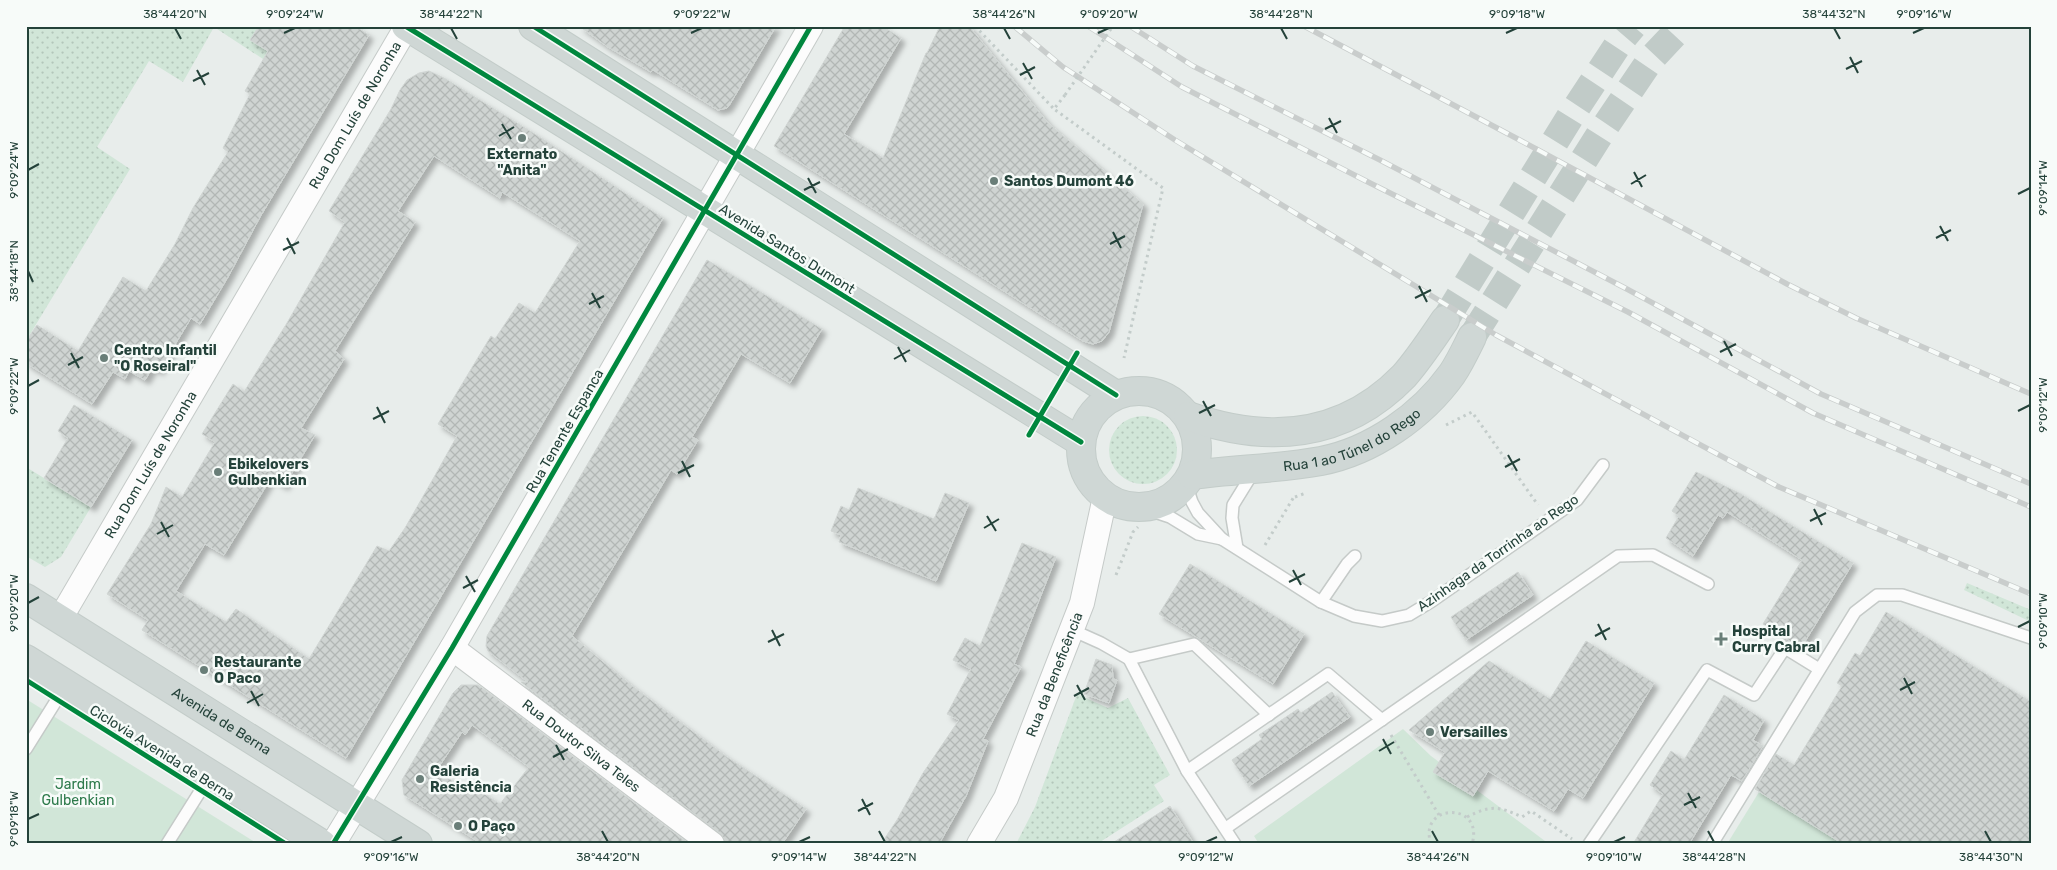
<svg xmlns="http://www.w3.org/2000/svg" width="2057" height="870" font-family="Rubik,sans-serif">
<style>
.grass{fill:url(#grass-dots)}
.green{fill:#d1e6d8}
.building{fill:url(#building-cross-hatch);stroke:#d1d6d4;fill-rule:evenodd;filter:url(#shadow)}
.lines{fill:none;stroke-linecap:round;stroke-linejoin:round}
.primary-tunnel{stroke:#c1cbc8;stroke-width:28;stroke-dasharray:28 14;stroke-linecap:butt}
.lane-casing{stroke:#c5cac8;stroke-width:14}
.street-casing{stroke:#c5cac8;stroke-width:26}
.primary-casing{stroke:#c3ccc9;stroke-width:30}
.path{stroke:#c3ccca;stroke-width:3;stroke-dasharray:2.5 4;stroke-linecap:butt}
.lane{stroke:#fcfcfc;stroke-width:11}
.street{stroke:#fcfcfc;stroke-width:24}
.primary{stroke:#cfd7d5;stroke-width:28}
.rail-casing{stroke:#c9cdcc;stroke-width:5.5}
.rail{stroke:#f7fbf9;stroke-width:4;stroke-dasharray:11;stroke-linecap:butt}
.path-bridge{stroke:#c3ccca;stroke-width:3;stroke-dasharray:2.5 4;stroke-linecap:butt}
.cycleway-casing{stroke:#f7fbf9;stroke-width:8}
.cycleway{stroke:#00873e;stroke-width:5}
.ticks{fill:none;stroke:#24423a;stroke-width:2}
.poi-dot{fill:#697e78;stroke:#f7fbf9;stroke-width:2}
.labels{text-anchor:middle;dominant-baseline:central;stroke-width:5;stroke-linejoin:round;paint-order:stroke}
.street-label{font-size:14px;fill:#24423a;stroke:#f7fbf9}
.poi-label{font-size:14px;font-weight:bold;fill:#24423a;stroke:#f7fbf9;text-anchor:start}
.park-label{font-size:14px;fill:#2d7a4b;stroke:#f7fbf9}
.neatline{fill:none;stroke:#24423a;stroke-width:2}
.ticks-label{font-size:12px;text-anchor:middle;fill:#24423a}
</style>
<defs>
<pattern id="grass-dots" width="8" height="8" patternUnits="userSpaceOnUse" patternTransform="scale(1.25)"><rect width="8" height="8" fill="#d1e6d8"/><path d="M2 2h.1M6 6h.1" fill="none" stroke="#b3c6ba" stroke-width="1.8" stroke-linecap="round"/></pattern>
<pattern id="building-cross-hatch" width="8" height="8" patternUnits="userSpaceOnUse" patternTransform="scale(1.25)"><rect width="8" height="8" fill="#cfd4d2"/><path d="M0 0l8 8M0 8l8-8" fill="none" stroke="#b2b7b5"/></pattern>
<filter id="shadow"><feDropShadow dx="4.5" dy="4.5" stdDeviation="2.5" flood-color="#0004"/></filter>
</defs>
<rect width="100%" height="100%" fill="#e8edeb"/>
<!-- grass -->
<g class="grass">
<polygon points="33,26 259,26 250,40 269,52 263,59 214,27 183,82 149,61 97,147 130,169 26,341 26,36"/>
<circle cx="1143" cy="450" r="34"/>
<polygon points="26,467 91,507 61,557 45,567 26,556"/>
<polygon points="1967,583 2031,610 2031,622 1964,590"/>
<polygon points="1077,694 1108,708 1128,698 1170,775 1154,785 1164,801 1097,844 1016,844 1035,807"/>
</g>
<!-- green -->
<g class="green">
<polygon points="26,699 258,844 26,844"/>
<polygon points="1403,729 1431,756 1549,844 1259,844 1254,836"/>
<polygon points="1759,792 1843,844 1727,844"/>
</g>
<!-- building -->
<g class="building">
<polygon points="259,26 355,26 369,35 260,217 228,277 200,324 191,318 159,371 153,367 145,380 129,371 125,379 113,372 92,404 26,363 26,341 37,325 78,351 123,277 146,291 175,244 193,208 228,152 223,148 250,94 245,91 268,51 250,40"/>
<polygon points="579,26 776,26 730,104 727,108 718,110 653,70 651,72 608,47"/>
<polygon points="845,26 882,26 901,38 844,134 883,158 926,53 927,53 940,26 969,26 1048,123 1143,204 1109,332 1102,341 1093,344 1083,341 774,146"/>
<path d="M429 71 444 78 538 136 663 218 346 758 142 630 148 620 107 594 151 524 166 487 182 497 215 442 202 434 233 384 244 392 287 323 345 222 329 211 391 109 400 90 407 80 419 73ZM434 156 500 198 502 192 580 241 535 313 519 303 495 339 491 336 438 424 457 436 433 479 405 528 389 551 377 546 309 659 236 609 226 622 176 591 205 544 224 555 271 478 284 486 315 435 301 428 344 359 335 351 415 222 398 211Z"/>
<polygon points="707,260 822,329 790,383 741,354 692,437 698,440 677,474 671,470 572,636 631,685 727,757 806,809 782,844 725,844 724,838 720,833 521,682 528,682 488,651 486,646 487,636"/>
<polygon points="74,405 132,440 91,507 44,478 68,438 58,431"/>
<polygon points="1696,472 1739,493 1853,563 1801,648 1763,624 1802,560 1727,512 1723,518 1718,515 1693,556 1666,538 1679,516 1672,511"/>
<polygon points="858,488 934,519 945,493 969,503 936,581 839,542 841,535 831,531 841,506 849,510"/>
<polygon points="1022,543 1056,557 1014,664 1021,667 983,739 988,741 966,796 939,844 881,844 897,820 923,773 959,720 947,714 971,669 953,660 965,638 980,646"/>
<polygon points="1190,564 1304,634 1273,684 1159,614"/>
<polygon points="1518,572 1533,595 1466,640 1451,617"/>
<polygon points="1886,612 2031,702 2031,844 1843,844 1755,789 1776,754 1794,765 1842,686 1837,683 1855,653 1860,656"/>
<polygon points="1586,641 1654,683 1583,798 1568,789 1554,811 1488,771 1473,796 1433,772 1445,752 1409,730 1489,661 1550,699"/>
<polygon points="1096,659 1112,665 1113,679 1117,680 1109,703 1084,694"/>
<path d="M461 685H478L689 844H482L404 795 402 780 453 693ZM472 725 529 767 500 804 477 789 474 794 436 771 462 732 465 735Z"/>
<polygon points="1332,692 1350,717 1249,786 1232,760 1262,739 1259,735 1298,709 1301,713"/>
<polygon points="1724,695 1764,720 1753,740 1763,746 1742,781 1731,775 1689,844 1633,844 1663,794 1650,785 1671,751 1684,760"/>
<polygon points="1170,806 1194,844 1111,844"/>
</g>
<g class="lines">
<!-- primary-tunnel -->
<g class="primary-tunnel">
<polyline points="1445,320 1570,117 1621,40 1633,26"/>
<polyline points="1472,337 1602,131 1651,59 1682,26"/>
</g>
<!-- lane casing -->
<g class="lane-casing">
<g id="lane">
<polyline points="1186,484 1192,502 1198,513 1222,539 1321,602 1354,616 1382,621 1409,615 1432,601 1577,500 1603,465"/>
<polyline points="1143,508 1170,517 1198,534 1222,539"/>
<polyline points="1237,548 1232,518 1233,505 1254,471"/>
<polyline points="1321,602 1347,564 1355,556"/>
<polyline points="1072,630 1101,643 1129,659 1187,771 1235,844"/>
<polyline points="1129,659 1194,644 1269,715"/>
<polyline points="26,749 66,685"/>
<polyline points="1187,771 1328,674 1382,720"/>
<polyline points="1226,828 1618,556 1653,555 1708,584"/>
<polyline points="167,844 211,774"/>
<polyline points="1589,844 1707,670 1754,695 1785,648 1819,669"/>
<polyline points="1712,844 1855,612 1877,595 1902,595 2031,638"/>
</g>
</g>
<!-- street casing -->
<g class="street-casing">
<g id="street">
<path id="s1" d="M60 619 407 26"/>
<path id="s2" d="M452 648 712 844"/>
<polyline points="333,844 452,648 811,26"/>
<path id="s3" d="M979 844 1006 798 1082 603 1105 497"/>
</g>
</g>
<!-- primary casing -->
<g class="primary-casing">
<g id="primary">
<polyline points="406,26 1081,442"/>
<polyline points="533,26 1116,395"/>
<circle cx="1139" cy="449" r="58"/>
<path d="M1188 416C1267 444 1343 439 1404 376 1419 359 1432 339 1445 320"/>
<path id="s4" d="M1192 475C1235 469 1278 469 1321 461 1372 451 1422 416 1452 374 1460 362 1466 349 1472 337"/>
<path id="s5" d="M26 598 418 844"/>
<polyline points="26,659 322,844"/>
</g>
</g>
<!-- path -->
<g class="path">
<polyline points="975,26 1054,109"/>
<polyline points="1065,95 1054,109 1163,188 1124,358"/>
<polyline points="1446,425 1472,412 1538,505"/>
<polyline points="1295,497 1306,493"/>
<polyline points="1265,545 1295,495"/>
<polyline points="1116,575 1133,532 1138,527"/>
<polyline points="1391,735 1439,815"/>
<path d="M1467 817C1490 805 1499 806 1522 817L1531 811 1572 839"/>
<path d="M1431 844C1417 803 1485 801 1472 844"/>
</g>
<!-- lane -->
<use href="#lane" class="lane"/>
<!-- street -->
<use href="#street" class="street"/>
<!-- primary -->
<use href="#primary" class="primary"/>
<!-- rail casing -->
<g class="rail-casing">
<g id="rail">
<polyline points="1014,26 1063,67 1175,140 1496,335 1779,487 2031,594"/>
<polyline points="1088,26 1182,87 1370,183 1628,312 1813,413 2031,507"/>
<polyline points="1130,26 1193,66 1380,160 1625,288 1821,394 2031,484"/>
<polyline points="1304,26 1514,137 1787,284 1856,318 2031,394"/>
</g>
</g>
<!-- rail -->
<use href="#rail" class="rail"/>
<!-- path-bridge -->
<polyline class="path-bridge" points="1065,95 1113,26"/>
<!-- cycleway casing -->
<g class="cycleway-casing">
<g id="cycleway">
<polyline points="533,26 1116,395"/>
<polyline points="407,27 1081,442"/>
<polyline points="1029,435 1077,353"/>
<polyline points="26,680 286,844"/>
<polyline points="333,844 452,648 811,26"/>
</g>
</g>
<!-- cycleway -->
<use href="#cycleway" class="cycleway"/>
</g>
<!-- ticks -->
<path class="ticks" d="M175 28 181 39M451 28 457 39M1004 28 1010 39M1281 28 1287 39M1834 28 1840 39M284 33 295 28M691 33 702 28M1098 33 1109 28M1506 33 1517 28M1913 33 1924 28M1850 57 1858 73M1023 63 1032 79M1846 69 1862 61M197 70 205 85M1020 75 1035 67M193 81 209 73M1329 118 1337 133M502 124 511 139M1325 129 1341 121M499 136 514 127M28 170 39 164M1634 172 1642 187M808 178 816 193M1631 184 1646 175M804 190 820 182M2018 194 2030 188M1940 226 1948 241M1113 232 1121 248M287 238 295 254M1936 238 1951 230M1110 244 1125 236M283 250 299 242M28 271 33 282M1419 286 1427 302M592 293 600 308M1415 298 1431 290M589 304 604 296M1724 341 1732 356M898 347 906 362M1720 352 1736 344M71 353 79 368M894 359 910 350M68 365 83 357M28 386 39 380M1203 401 1211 416M377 407 385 423M2018 411 2030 405M1199 413 1215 405M373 419 389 411M1508 455 1517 471M682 461 690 477M1505 467 1520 459M678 473 694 465M1814 509 1822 525M987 516 996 531M1810 521 1826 513M161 522 169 537M984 528 999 519M157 534 173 525M1293 570 1301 585M466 576 475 592M1289 582 1305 574M463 588 478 580M28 603 39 597M1598 624 1606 640M2018 627 2030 621M772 630 780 646M1595 636 1610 628M768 642 784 634M1904 678 1912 694M1077 685 1085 700M1900 690 1915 682M251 691 259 706M1074 696 1089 688M247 703 263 694M1383 739 1391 754M556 745 564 760M1379 751 1394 742M553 757 568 749M1688 793 1696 808M862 799 870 815M1684 805 1700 797M858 811 873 803M28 819 39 814M602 831 608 842M879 831 885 842M1432 831 1438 842M1708 831 1714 842M1985 831 1991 842M391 842 402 837M799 842 810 837M1206 842 1217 837M1614 842 1625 837"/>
<!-- markers -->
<g class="poi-dot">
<circle cx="522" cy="138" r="5"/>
<circle cx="994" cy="181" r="5"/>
<circle cx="104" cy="358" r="5"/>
<circle cx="218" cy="472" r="5"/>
<path d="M1718.5 631.5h5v5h5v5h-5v5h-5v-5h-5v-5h5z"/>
<circle cx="204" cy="670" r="5"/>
<circle cx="1430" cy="732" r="5"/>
<circle cx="420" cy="779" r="5"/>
<circle cx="458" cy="826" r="5"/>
</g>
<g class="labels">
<!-- street labels -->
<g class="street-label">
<text stroke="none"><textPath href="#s1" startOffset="584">Rua Dom Luís de Noronha</textPath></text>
<text transform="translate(787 249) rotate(32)">Avenida Santos Dumont</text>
<text transform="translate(565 431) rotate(-60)">Rua Tenente Espanca</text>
<text stroke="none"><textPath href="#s4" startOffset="166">Rua 1 ao Túnel do Rego</textPath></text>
<text stroke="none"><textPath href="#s1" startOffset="179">Rua Dom Luís de Noronha</textPath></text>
<text transform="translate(1498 553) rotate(-35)">Azinhaga da Torrinha ao Rego</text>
<text stroke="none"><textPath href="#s3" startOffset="186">Rua da Beneficência</textPath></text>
<text stroke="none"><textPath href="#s5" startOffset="231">Avenida de Berna</textPath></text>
<text stroke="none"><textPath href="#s2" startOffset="162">Rua Doutor Silva Teles</textPath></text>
<text transform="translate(162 753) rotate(32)">Ciclovia Avenida de Berna</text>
</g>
<!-- poi labels -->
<g class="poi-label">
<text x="522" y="154" text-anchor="middle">Externato<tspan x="522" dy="16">"Anita"</tspan></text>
<text x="1004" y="181">Santos Dumont 46</text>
<text x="114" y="350">Centro Infantil<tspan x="114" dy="16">"O Roseiral"</tspan></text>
<text x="228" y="464">Ebikelovers<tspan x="228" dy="16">Gulbenkian</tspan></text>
<text x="1732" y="631">Hospital<tspan x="1732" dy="16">Curry Cabral</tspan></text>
<text x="214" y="662">Restaurante<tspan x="214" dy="16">O Paco</tspan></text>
<text x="1440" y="732">Versailles</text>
<text x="430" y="771">Galeria<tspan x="430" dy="16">Resistência</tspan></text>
<text x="468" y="826">O Paço</text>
</g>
<!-- park labels -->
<g class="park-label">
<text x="78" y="784">Jardim<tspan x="78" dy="16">Gulbenkian</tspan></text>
</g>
</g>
<!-- border -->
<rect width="2057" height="870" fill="none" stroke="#f7fbf9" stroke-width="55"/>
<rect x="28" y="28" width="2002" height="814" class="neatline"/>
<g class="ticks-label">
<text x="175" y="18">38°44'20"N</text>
<text x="295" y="18">9°09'24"W</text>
<text x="451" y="18">38°44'22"N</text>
<text x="702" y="18">9°09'22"W</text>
<text x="1004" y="18">38°44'26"N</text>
<text x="1109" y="18">9°09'20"W</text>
<text x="1281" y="18">38°44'28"N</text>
<text x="1517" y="18">9°09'18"W</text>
<text x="1834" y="18">38°44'32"N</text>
<text x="1924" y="18">9°09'16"W</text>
<text transform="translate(14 170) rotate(-90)" y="4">9°09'24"W</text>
<text transform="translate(2043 188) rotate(-90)" y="4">9°09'14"W</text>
<text transform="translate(14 271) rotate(-90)" y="4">38°44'18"N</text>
<text transform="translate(14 386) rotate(-90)" y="4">9°09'22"W</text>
<text transform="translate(2043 405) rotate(-90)" y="4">9°09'12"W</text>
<text transform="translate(14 603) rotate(-90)" y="4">9°09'20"W</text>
<text transform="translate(2043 621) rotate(-90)" y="4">9°09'10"W</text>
<text transform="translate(14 819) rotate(-90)" y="4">9°09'18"W</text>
<text x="391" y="861">9°09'16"W</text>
<text x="608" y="861">38°44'20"N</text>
<text x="799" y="861">9°09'14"W</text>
<text x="885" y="861">38°44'22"N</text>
<text x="1206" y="861">9°09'12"W</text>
<text x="1438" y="861">38°44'26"N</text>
<text x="1614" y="861">9°09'10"W</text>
<text x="1714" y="861">38°44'28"N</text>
<text x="1991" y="861">38°44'30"N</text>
</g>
</svg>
